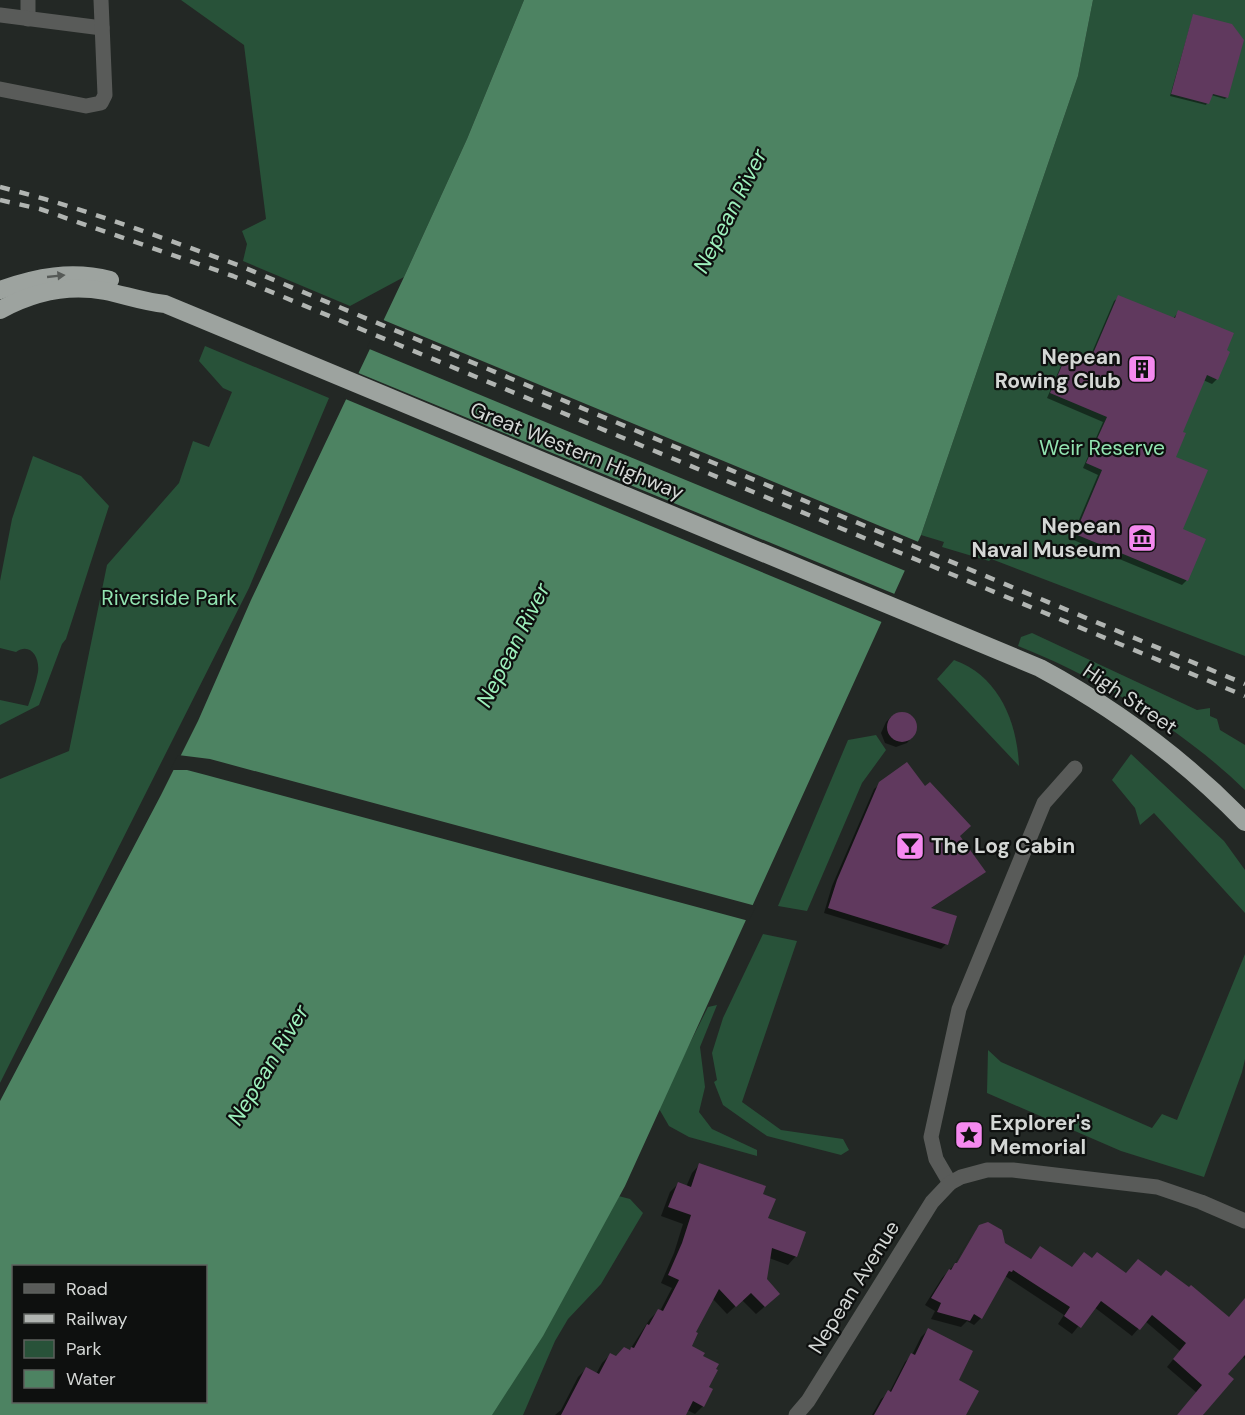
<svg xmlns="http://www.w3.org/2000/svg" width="1245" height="1415" font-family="'DM Sans',sans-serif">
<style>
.green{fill:#285239}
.water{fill:#4d8362;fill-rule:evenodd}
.pier{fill:#232825}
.shadow{fill:#0007}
.building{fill:#60395e}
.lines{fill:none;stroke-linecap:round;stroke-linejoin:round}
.minor{stroke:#595b59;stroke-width:15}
.highway{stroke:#9da39f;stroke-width:18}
.rail{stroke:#b1b5b2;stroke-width:4.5;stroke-dasharray:10 10;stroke-linecap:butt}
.oneway{fill:#565a57}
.labels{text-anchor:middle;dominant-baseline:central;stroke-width:4.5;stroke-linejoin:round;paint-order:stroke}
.poi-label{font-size:21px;font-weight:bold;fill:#d4d7d5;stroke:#0e100f;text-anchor:end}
.park-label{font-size:21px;fill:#92e4b1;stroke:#0e100f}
.street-label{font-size:21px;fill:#d4d7d5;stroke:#0e100f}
.water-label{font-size:22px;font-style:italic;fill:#9df0bc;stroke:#0e100f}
</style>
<rect width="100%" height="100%" fill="#232825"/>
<!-- green -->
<g class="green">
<polygon points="181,0 524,0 467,139 404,277 350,306 243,261 247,244 242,231 266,219 244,45"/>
<polygon points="1093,0 1245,0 1245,656 994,560 991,559 989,561 942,547 944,542 921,535 1078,76"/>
<polygon points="205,346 329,398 249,588 0,1083 0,779 69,751 107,565 179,483 193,441 209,447 232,392 223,388 199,361"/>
<path d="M33 456 81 476 109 506 66 639 62 644 39 705 0 725V700L28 706C32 695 36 683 38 672 40 657 30 642 16 652L0 648V581L12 519Z"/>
<path d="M1032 633 1197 710 1210 708V716L1217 719 1220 730 1245 745V790C1183 730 1098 677 1018 646L1021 637Z"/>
<path d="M954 660C999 676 1017 722 1019 766L937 679Z"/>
<polygon points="876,735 886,750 862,783 807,911 778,906 848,740"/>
<polygon points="1131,754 1224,841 1245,870 1245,913 1154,813 1140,825 1135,808 1112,780"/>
<polygon points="763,934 797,941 742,1102 781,1130 843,1139 849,1150 841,1155 767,1136 723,1105 714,1082 717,1080 712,1053 723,1018"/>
<polygon points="1245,954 1245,1059 1242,1072 1204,1177 1121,1151 987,1093 988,1050 1001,1062 1152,1128 1162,1114 1177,1120"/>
<polygon points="717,1005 700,1047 705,1087 699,1112 712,1129 757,1150 757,1156 689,1137 669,1126 658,1107 708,1007"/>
<polygon points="611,1194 630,1199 643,1213 601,1284 568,1319 555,1341 523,1415 486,1415"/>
</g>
<!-- water -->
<path class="water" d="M524 0H1093L1078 76 921 535 625 1186 543 1336 492 1415H0V1101L161 795 198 721 251 600 404 277 467 139ZM14 1266H206V1402H14Z"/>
<!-- pier -->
<g class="pier">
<polygon points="381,319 921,543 908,572 367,348"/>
<polygon points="356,372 897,595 884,623 343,398"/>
<polygon points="178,755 210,759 756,906 749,921 206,775 187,770 170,770"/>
</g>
<!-- shadow -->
<g class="shadow">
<polygon points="1193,16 1227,97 1225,99 1211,95 1206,105 1170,96"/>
<polygon points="1119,297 1173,319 1179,311 1217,379 1212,384 1203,380 1181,433 1174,457 1181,530 1204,540 1186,581 1182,585 1071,539 1098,475 1083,468 1103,422 1047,398 1063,361 1068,356 1087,364 1114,301"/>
<polygon points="902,712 913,717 916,727 912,737 907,743 896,747 885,743 881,733 886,722 891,717"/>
<polygon points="880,784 924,788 984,872 930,909 946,944 941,949 824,913 832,886 874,789"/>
<polygon points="700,1164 761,1195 766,1219 796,1256 788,1265 769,1258 765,1280 770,1302 756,1314 742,1300 727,1314 712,1298 694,1333 690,1347 701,1357 707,1388 703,1406 695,1414 687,1410 684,1415 555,1415 561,1410 578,1377 586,1369 596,1374 602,1363 610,1355 615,1358 629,1351 650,1319 658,1311 660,1311 672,1288 661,1283 674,1253 683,1224 661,1216 670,1192 678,1184 686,1187 692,1173"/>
<polygon points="979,1227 1003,1244 1030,1260 1040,1248 1071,1268 1092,1259 1125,1275 1160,1277 1229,1318 1245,1311 1245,1359 1242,1356 1226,1374 1202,1414 1205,1415 1177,1415 1197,1393 1167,1367 1180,1351 1145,1321 1132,1336 1094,1307 1072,1334 1058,1324 1064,1315 1005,1276 981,1318 974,1325 967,1321 961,1327 931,1319 935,1311 925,1305 942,1278 954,1265 972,1234 952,1269 955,1271 977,1230 976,1230"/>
<polygon points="928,1330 957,1381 963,1415 872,1415 881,1399 889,1393 905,1362 912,1355 921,1337"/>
</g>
<!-- building -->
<g class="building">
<polygon points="1193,14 1232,24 1244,40 1228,98 1213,94 1209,104 1171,94"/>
<polygon points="1118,295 1175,318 1178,310 1234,333 1227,350 1230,352 1218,380 1207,375 1183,432 1186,433 1176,457 1208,470 1183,529 1206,539 1188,581 1075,534 1102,470 1086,463 1107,417 1050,393 1067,354 1089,363"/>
<circle cx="902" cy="727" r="15"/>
<polygon points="907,762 925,786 930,782 971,826 960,836 986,872 931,908 957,916 948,945 828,908 837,880 879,782"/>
<polygon points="699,1163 766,1186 763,1194 776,1199 768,1218 806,1232 797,1257 772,1248 767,1279 780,1294 765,1307 751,1293 736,1307 719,1289 696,1332 698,1333 692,1346 705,1353 703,1356 719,1364 716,1369 718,1370 709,1387 713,1389 704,1407 693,1401 686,1415 561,1415 586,1367 599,1374 610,1353 616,1356 624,1347 630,1350 631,1347 634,1348 647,1324 649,1325 658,1309 663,1311 679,1280 668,1275 682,1243 691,1215 668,1207 678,1182 691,1187"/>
<polygon points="988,1222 1002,1230 1005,1243 1031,1259 1040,1246 1072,1267 1084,1252 1092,1258 1097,1252 1126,1273 1138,1259 1161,1276 1166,1270 1189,1287 1191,1285 1229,1317 1245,1298 1245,1355 1228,1374 1234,1379 1203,1415 1177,1415 1202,1385 1173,1359 1186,1343 1152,1315 1140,1330 1101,1301 1081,1328 1064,1316 1070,1307 1013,1270 1012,1272 1009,1271 982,1319 974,1314 970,1321 937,1312 941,1303 931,1298 949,1269 951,1270 955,1263 957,1263 979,1225"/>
<polygon points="928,1328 973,1351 959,1380 979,1391 966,1415 874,1415 888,1390 891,1392 911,1353 915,1355"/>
</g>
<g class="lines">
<!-- minor -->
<g class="minor">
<polyline points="28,0 28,19"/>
<polyline points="0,15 102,28"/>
<polyline points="0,89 86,106 101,103 105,95 101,0"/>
<polyline points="950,1183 936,1159 931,1137 959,1009 1044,803 1075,768"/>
<polyline points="796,1415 808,1401 932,1202 950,1183 961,1177 987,1170 1013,1170 1157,1187 1201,1202 1245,1221"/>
</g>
<!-- highway -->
<g class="highway">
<path d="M0 290C36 277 72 270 110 280"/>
<path d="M0 310C33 292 68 284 105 291 125 295 144 302 165 304L1040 668C1116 709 1185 760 1245 822"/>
</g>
<!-- rail -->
<g class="rail">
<path d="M0 187C81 207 159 237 238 265L1245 684"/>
<polyline points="0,200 40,209 233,276 1245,696"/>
</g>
</g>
<!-- one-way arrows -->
<defs><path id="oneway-solid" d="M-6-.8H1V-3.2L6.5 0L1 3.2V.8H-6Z" transform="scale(1.5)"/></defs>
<use class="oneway" href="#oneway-solid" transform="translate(56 276) rotate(-6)"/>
<!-- icons -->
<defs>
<g id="building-square" transform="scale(1.5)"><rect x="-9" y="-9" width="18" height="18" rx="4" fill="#f589ef" stroke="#0e100f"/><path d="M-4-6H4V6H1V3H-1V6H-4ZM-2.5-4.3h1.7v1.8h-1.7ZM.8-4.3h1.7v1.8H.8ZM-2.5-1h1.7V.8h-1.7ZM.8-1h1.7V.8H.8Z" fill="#111"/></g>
<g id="museum-square" transform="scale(1.5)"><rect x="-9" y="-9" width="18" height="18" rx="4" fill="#f589ef" stroke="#0e100f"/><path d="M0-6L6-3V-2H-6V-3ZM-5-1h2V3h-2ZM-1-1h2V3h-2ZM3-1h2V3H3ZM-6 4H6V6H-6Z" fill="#111"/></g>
<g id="bar-square" transform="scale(1.5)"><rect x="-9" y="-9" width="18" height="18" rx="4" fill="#f589ef" stroke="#0e100f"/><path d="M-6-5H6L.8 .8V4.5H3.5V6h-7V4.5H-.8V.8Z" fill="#111"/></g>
<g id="sight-square" transform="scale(1.5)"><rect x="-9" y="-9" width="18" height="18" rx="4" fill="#f589ef" stroke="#0e100f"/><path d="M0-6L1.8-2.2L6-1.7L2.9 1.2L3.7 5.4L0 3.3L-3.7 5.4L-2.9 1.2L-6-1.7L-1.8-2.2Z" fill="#111"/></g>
</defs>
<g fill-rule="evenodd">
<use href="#building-square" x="1142" y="369"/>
<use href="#museum-square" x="1142" y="538"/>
<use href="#bar-square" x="910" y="846"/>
<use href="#sight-square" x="969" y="1135"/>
</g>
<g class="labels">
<!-- poi labels -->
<g class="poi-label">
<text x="1121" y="357">Nepean<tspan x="1121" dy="24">Rowing Club</tspan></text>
<text x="1121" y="526">Nepean<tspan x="1121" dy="24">Naval Museum</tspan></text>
<text x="931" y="846" text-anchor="start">The Log Cabin</text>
<text x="990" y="1123" text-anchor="start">Explorer's<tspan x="990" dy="24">Memorial</tspan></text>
</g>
<!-- park labels -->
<g class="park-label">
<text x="1102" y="448">Weir Reserve</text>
<text x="169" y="598">Riverside Park</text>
</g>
<!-- street labels -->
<g class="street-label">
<text transform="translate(577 451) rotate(22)">Great Western Highway</text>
<text transform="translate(1130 699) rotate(34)">High Street</text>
<text transform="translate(854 1287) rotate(-58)">Nepean Avenue</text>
</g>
<!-- water labels -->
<g class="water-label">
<text transform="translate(730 211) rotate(-63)">Nepean River</text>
<text transform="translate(513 645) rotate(-63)">Nepean River</text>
<text transform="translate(268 1065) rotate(-59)">Nepean River</text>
</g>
</g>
<!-- legend -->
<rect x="12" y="1265" width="195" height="138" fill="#0e100f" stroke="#5d605e" stroke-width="1.5"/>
<rect x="24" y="1284" width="30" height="9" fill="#595b59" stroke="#5d605e" stroke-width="1.5"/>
<text x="66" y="1295" font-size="18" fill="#d4d7d5">Road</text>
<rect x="24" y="1314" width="30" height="9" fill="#b1b5b2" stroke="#5d605e" stroke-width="1.5"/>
<text x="66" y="1325" font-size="18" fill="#d4d7d5">Railway</text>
<rect x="24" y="1340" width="30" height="18" fill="#285239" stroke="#5d605e" stroke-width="1.5"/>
<text x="66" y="1355" font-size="18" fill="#d4d7d5">Park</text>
<rect x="24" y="1370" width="30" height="18" fill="#4d8362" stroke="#5d605e" stroke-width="1.5"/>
<text x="66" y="1385" font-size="18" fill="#d4d7d5">Water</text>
</svg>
